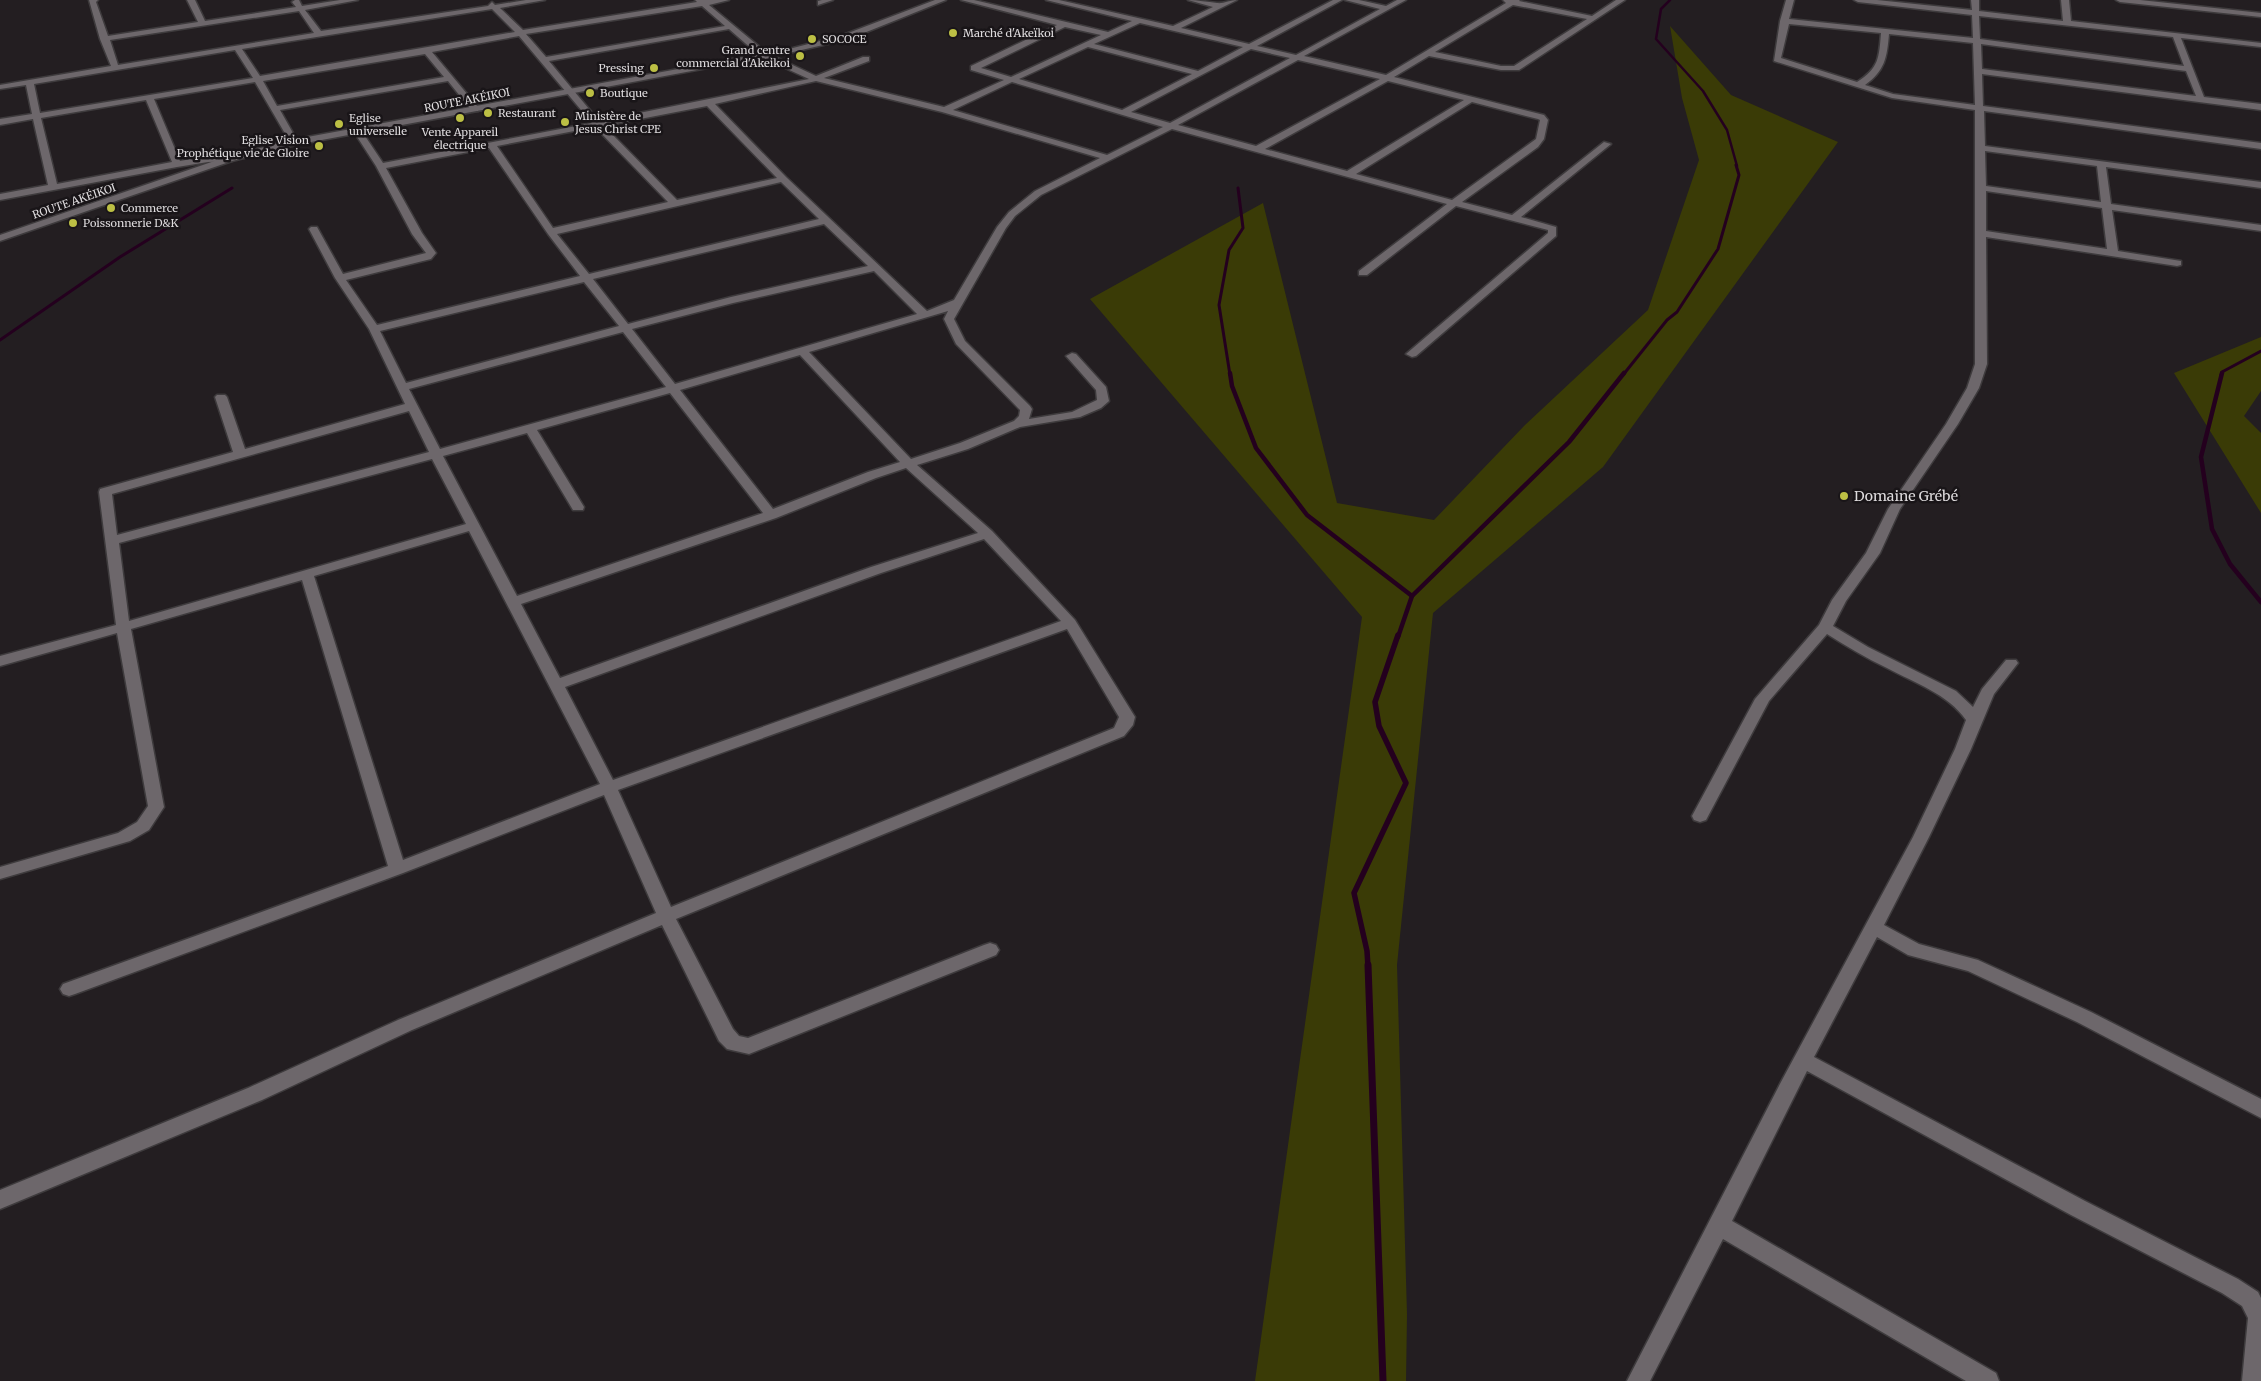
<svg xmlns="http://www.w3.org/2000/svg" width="2261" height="1381" font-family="Merriweather,serif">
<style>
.green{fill:#3a3b06}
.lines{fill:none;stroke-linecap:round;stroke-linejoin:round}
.stream-far4{stroke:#24001e;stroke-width:2.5}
.stream-far3{stroke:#24001e;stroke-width:3}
.stream-far2{stroke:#24001e;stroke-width:4.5}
.stream-far1{stroke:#24001e;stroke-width:5.5}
.stream{stroke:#24001e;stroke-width:7}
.street-casing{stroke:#3e3b3d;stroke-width:3}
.secondary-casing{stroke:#3e3b3d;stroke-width:3}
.street{fill:#6d676b;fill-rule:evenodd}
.secondary{fill:#6d676b;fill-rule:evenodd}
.poi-dot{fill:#bcbf44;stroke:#191518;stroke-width:2}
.labels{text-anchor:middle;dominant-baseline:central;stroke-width:5;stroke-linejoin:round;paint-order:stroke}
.far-poi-label{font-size:11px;fill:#dedbdd;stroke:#191518;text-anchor:start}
.far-street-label{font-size:11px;fill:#dedbdd;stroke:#191518}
.poi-label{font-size:14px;fill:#dedbdd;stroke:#191518;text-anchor:start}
</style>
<rect width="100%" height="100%" fill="#231e21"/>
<!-- green -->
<g class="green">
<polygon points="1670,26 1731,95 1838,142 1603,467 1433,613 1397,965 1407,1314 1406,1381 1255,1381 1362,617 1090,299 1263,203 1337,503 1434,520 1525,425 1648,310 1699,160 1682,98"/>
<polygon points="2261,337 2261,391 2244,416 2261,433 2261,513 2174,373"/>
</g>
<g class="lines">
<!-- stream-far4 -->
<polyline class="stream-far4" points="1670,0 1661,9 1656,39 1703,91 1727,130 1737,166"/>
<!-- stream-far3 -->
<g class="stream-far3">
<polyline points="0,340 120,257 232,188"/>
<polyline points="1230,375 1219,305 1229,250 1243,228 1238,188"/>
<polyline points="1623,375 1667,320 1677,312 1718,249 1739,175 1736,165"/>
<polyline points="2221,375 2222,372 2261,351"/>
</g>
<!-- stream-far2 -->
<g class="stream-far2">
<polyline points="1230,373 1232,386 1256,448 1307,515 1412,596"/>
<polyline points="2222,373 2201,457 2212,529 2230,564 2261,602"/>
<polyline points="1398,637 1412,596 1569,442 1624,373"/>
</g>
<!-- stream-far1 -->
<polyline class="stream-far1" points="1368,967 1367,951 1354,893 1406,783 1379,726 1375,702 1398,635"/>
<!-- stream -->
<polyline class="stream" points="1368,965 1383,1381"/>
<!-- street casing -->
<g class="street-casing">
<g id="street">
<path d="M89 0H98L96 2 108 36 198 22 187 0H195L205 21 296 7 292 2 295 0H299L302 6 340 0H358L305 10 321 31 488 6 492 2 495 5 526 0H545L500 8 523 30 697 2 695 0H729L709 5 767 53 816 76 863 57H869V61L824 78 944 107 1004 80 971 70V66L1057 25 961 0H974L1108 32 1132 21 1046 0H1059L1173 26 1213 7 1188 0C1198 0 1207 2 1217 3 1223 4 1230 0 1237 0L1181 28 1249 44 1333 0H1342L1257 46 1296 55 1380 9 1345 0H1359L1386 6 1397 0H1406L1304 56 1386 75 1506 3 1503 0H1520L1519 1 1592 16 1616 0H1625L1519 70H1501L1429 56 1394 77 1544 115 1548 120 1544 139 1538 147 1462 202 1512 215 1604 142 1611 144 1521 217 1556 227V236L1416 356 1412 357 1406 354 1548 233V230L1456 206 1367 275H1359V271L1447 204 1172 129 1041 195 1015 216 1006 228 954 319 965 341 1030 406 1032 409 1029 419 1072 412 1097 400 1096 390 1066 356 1072 353 1076 354 1106 387 1109 401 1101 408 1080 417 1020 427 968 449 917 465 992 531 1075 620 1135 717 1133 725 1124 736 676 919 733 1029 739 1036 748 1038 984 945 990 943 996 945 999 950 996 955 749 1054 727 1049 719 1041 662 925 412 1030 262 1100 0 1209V1190L248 1088 398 1020 656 913 604 795 403 873 75 994 69 996 63 994 60 989 63 984 388 866 302 580 131 629 164 807 149 830 130 841 0 879V867L118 833 137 822 148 806 117 633 0 666V656L116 625 99 492 100 489 233 452 215 397 217 395H225L227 397 245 449 405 404 369 329 335 278 309 229 311 227H317L343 274 426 253 412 234 376 166 354 132 355 130H361L383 163 592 123 519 36 432 52 478 107V111H472L448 81 280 110 298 142 294 145 290 142 255 82 154 99 180 161 208 156H229L232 157V161L208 162 177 167 0 200V194L48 185 33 119 0 125V119L32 114 26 85 0 89V85L111 66 100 39ZM1513 5 1587 19 1514 66H1501L1435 52ZM702 6 725 26 546 57 526 34ZM492 9 515 32 260 76 242 49ZM299 11 314 33 118 65 110 40ZM1140 23 1243 47 1198 71 1094 44ZM1065 27 1101 35 1011 77 981 68ZM729 29 761 57 809 79 599 121 549 61ZM1088 47 1192 74 1122 110 1019 79ZM1251 49 1290 58 1170 123 1131 112ZM235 50 253 78 40 113 34 84ZM425 54 444 77 277 106 263 81ZM1298 60 1380 79 1256 146 1178 125ZM816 81 942 112 1100 158 1035 191 1009 212 997 227 954 300 927 311 786 177 715 104ZM1388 81 1464 100 1347 171 1265 149ZM1012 82 1163 127 1107 155 953 110ZM146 100 172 162 57 184 41 118ZM1472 102 1538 119 1540 120 1536 139 1452 200 1356 174ZM707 106 777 178 677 200 604 126ZM595 127 668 202 553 228 497 146ZM489 148 548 234 580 276 377 325 346 280 431 259 436 253 422 233 386 168ZM781 182 819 219 589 274 557 234ZM824 224 868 266 731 297 628 324 593 279ZM874 271 917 314 675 384 632 329 733 303ZM584 282 619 326 406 383 380 331ZM948 311 944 319 956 344 1020 410 1019 416 1014 421 960 443 911 459 809 352ZM623 332 666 387 440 449 409 389ZM800 355 900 462 868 472 773 509 680 390ZM670 393 763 513 517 596 443 456 527 433 573 510H583L584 507 537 430ZM409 411 429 452 117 535 112 494ZM432 459 466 524 129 621 119 543ZM906 468 978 533 871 567 560 678 521 604 776 518 876 478ZM469 531 600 784 403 860 314 576ZM984 539 1061 621 613 780 565 687 881 573ZM1067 629 1119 717 1114 728 671 907 618 790Z"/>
<polygon points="822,0 833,0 818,5 818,1"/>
<path d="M1786 0H1794L1789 19 1973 38 1972 15 1858 2 1854 0H1877L1972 10 1971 0H1979V11L2063 21 2061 0H2069L2071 21 2261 43V47L2181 38 2204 97 2261 104V110L1982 74 1983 106 2261 143V149L1984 111 1985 146 2261 182V188L2106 167 2111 204 2261 225V231L2112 210 2118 251 2181 261V265L2177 266 1986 237 1987 364 1979 388 1958 424 1900 509 1880 553 1846 601 1833 626 1868 647 1956 691 1973 707 1982 689 2006 660H2016L2018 663 1994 694 1971 749 1929 837 1884 925 1919 944 1978 960 2091 1012 2261 1099V1118L2077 1022 1968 971 1908 955 1877 937 1814 1057 2085 1201 2238 1279 2258 1292 2261 1298V1381H2242L2248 1318 2242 1306 2222 1293 2071 1215 1807 1071 1732 1221 1996 1373 1999 1381H1966L1723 1239 1650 1381H1627L1781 1082 1913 837 1955 749 1966 720C1948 694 1915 683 1887 668 1866 658 1846 646 1827 634L1769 701 1706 820 1700 822 1694 820 1692 816 1755 699 1819 625 1832 600 1866 553 1888 509 1946 424 1967 388 1975 364V110L1892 98 1774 61 1780 21ZM1979 16 2173 37 2184 66 1980 39ZM1789 24 1881 33C1879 58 1879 68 1857 82L1781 58ZM1889 34 1973 43 1975 105 1893 94 1865 85C1885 71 1887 57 1889 34ZM1981 44 2186 71 2196 96 1982 69ZM1985 151 2097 166 2101 202 1986 186ZM1986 191 2102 208 2107 249 1986 231Z"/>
<polygon points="2116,0 2140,0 2261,13 2261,17 2120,2"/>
</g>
</g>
<!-- secondary casing -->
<g class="secondary-casing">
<polygon id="secondary" points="935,0 946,0 849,39 793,52 295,145 232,161 0,241 0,235 226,157 291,140 793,48 843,35"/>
</g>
<!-- street -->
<use href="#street" class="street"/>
<!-- secondary -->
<use href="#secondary" class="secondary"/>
</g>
<!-- markers -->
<g class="poi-dot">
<circle cx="953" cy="33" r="5"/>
<circle cx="812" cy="39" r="5"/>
<circle cx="800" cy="56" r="5"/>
<circle cx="654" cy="68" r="5"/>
<circle cx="590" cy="93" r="5"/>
<circle cx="488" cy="113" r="5"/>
<circle cx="460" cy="118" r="5"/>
<circle cx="565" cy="122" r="5"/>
<circle cx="339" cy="124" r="5"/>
<circle cx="319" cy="146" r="5"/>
<circle cx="111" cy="208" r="5"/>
<circle cx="73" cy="223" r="5"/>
<circle cx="1844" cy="496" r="5"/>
</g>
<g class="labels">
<!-- far-poi labels -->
<g class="far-poi-label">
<text x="963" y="33">Marché d'Akeïkoi</text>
<text x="822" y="39">SOCOCE</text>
<text x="790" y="50" text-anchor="end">Grand centre<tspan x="790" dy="13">commercial d'Akeikoi</tspan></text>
<text x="644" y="68" text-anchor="end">Pressing</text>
<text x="600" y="93">Boutique</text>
<text x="498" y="113">Restaurant</text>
<text x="575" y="116">Ministère de<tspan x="575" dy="13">Jesus Christ CPE</tspan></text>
<text x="349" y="118">Eglise<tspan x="349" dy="13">universelle</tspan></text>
<text x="460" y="132" text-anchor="middle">Vente Appareil<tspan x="460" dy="13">électrique</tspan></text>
<text x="309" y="140" text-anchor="end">Eglise Vision<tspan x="309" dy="13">Prophétique vie de Gloire</tspan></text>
<text x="121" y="208">Commerce</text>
<text x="83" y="223">Poissonnerie D&amp;K</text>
</g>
<!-- far-street labels -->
<g class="far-street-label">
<text transform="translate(467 100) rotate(-11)">ROUTE AKÉIKOI</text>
<text transform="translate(74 201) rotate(-19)">ROUTE AKÉIKOI</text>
</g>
<!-- poi labels -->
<g class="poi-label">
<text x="1854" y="496">Domaine Grébé</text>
</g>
</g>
</svg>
